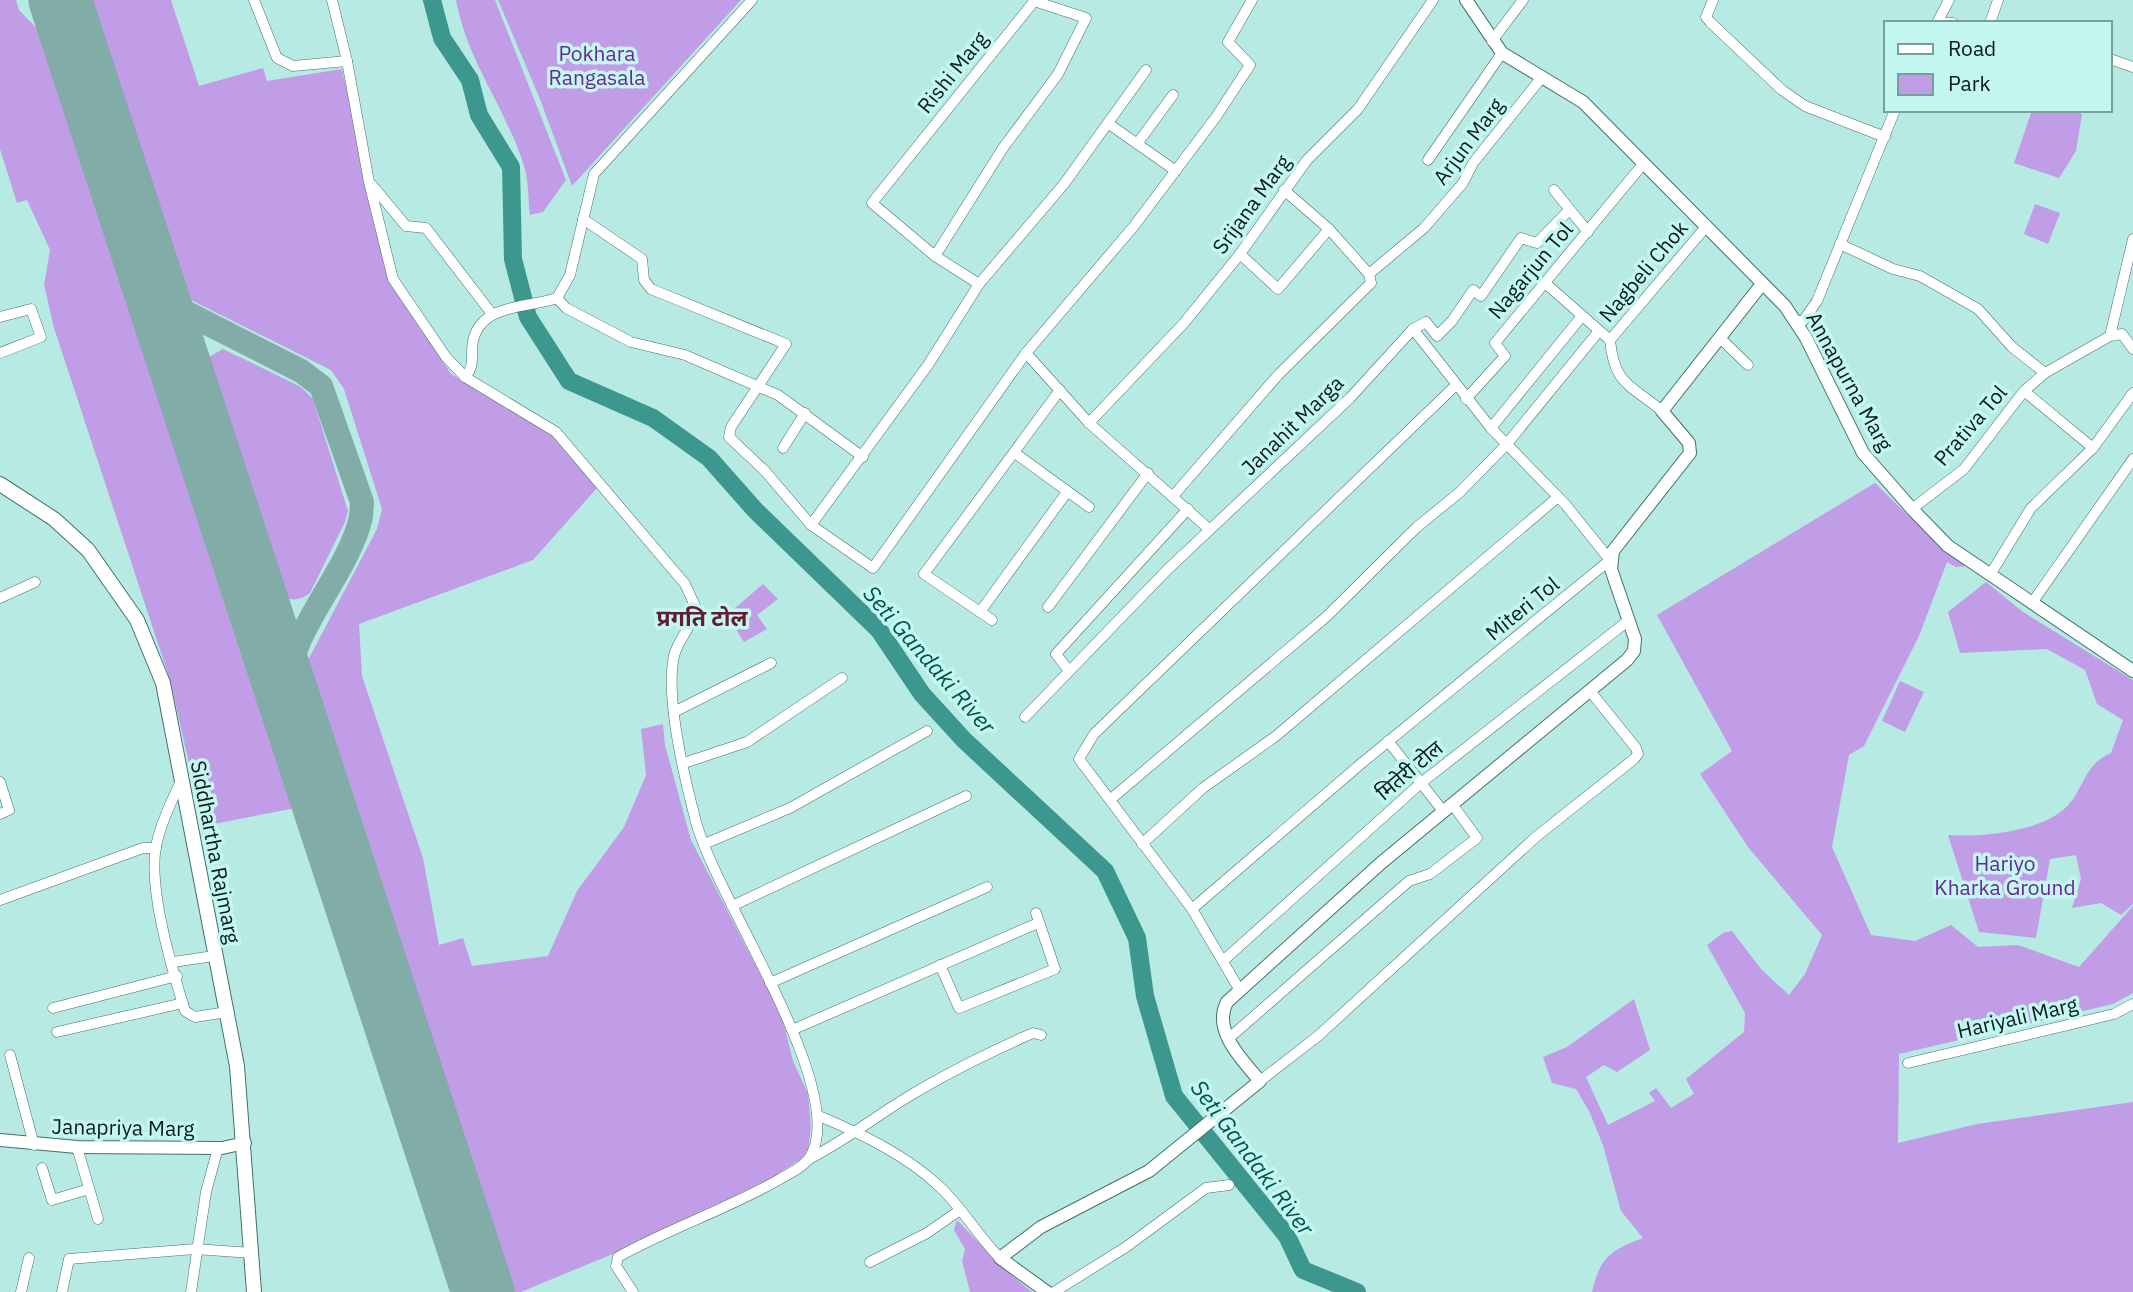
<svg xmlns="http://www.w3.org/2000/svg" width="2133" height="1292" font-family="'IBM Plex Sans','Noto Sans Devanagari',sans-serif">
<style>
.green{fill:#c19ce7}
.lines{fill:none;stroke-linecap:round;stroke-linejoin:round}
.river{stroke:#3c978e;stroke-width:18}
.taxiway{stroke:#82aca7;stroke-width:24}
.runway{stroke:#82aca7;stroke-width:63}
.minor-casing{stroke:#42716b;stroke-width:11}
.major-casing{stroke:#42716b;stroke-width:14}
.highway-casing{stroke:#42716b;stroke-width:16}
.minor{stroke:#fff;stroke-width:10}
.major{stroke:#fff;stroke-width:12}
.highway{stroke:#fff;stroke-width:14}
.labels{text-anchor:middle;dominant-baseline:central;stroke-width:7;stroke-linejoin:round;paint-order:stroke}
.park-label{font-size:21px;fill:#682898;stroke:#c4f7f0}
.street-label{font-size:21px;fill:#081c1a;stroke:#c4f7f0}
.neighbourhood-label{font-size:23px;font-weight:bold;fill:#611d31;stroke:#c4f7f0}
.water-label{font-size:23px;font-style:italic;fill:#00534d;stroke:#c4f7f0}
</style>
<rect width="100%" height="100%" fill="#b7eae3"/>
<!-- green -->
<g class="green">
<polygon points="0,0 16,0 19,10 51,43 301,807 203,826 171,683 54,328 44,285 50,250 27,200 17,203 0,149"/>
<path d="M86 0H171L199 86 263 68 267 81 342 69 388 277 451 374 554 436 597 488 533 560 359 624 362 676 423 858 439 945 463 938 472 966 548 956 577 891 624 827 646 775 641 729 663 724 665 745 691 840 782 1017 793 1061 808 1094 811 1128 808 1149 802 1158C717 1218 616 1251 521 1292H507L306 664 377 529 382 509 344 389 331 370 183 296Z"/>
<path d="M456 0H495L566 180 543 212 530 215C528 200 529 181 524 166 506 108 467 61 456 0Z"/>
<polygon points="498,0 741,0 572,186 540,99"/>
<polygon points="2032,110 2073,110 2082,114 2076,151 2059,178 2014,163"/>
<polygon points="2035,204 2060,213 2048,244 2024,234"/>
<path d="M223 349 301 387 313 399 348 511 345 522 310 593C299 602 288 601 277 593L205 373 209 357Z"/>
<path d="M1875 483 1944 551 1967 566 1956 567 1947 562 1919 636 1864 746 1849 755 1832 847 1871 935 1915 941 1951 925 1978 947 2018 945 2079 967 2133 906V993L2113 1004 1899 1054 1898 1143 1977 1124 2133 1102V1292H1592C1600 1257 1611 1250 1643 1238L1621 1211 1603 1145 1589 1111 1576 1089 1552 1083 1543 1057 1567 1047 1634 999 1650 1050 1617 1072 1604 1065 1586 1077 1608 1125 1655 1101 1649 1093 1656 1088 1671 1108 1694 1094 1686 1079 1744 1032 1745 1013 1707 945 1723 933 1732 931 1761 969 1789 995 1805 974 1822 935 1748 847 1700 774 1732 751 1657 615Z"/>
<path d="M1986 582 2023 612 2133 680V904L2121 915 2101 903 2072 908 2081 879 2076 855 2050 859 2036 938 1979 932 1948 835C1981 837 2037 832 2063 810 2084 793 2082 765 2111 753L2123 720 2097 704 2085 670 2047 649 1960 653 1948 612Z"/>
<polygon points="763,584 778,599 757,615 767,629 744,642 727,615"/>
<polygon points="1900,681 1924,692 1905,732 1882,721"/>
<polygon points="957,1220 1005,1270 1032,1292 970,1292 962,1261 965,1249 954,1230"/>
</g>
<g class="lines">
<!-- river -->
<polyline class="river" points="432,0 442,38 470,80 479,115 511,167 513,259 528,317 569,381 653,418 709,458 755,510 879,630 922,694 964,740 1105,871 1137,938 1145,996 1174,1096 1287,1236 1303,1270 1357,1292"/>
<!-- taxiway -->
<path class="taxiway" d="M153 285 177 308 301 371 321 386 362 502 361 517C348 575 287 631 287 692"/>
<!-- runway -->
<polyline class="runway" points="60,0 483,1292"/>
<!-- minor casing -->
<g class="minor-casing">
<g id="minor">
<path d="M254 0 277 58 293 66 347 61 369 182 393 279 446 357 465 377 556 432 685 584 696 608C693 626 678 639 674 656 665 698 684 776 695 818 713 895 851 1090 810 1157 804 1167 790 1173 780 1179 728 1209 670 1228 618 1257L616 1266 633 1292"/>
<polyline points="332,0 347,61"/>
<polyline points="752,0 594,174 570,275 557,298 566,308 631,342 685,355 778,395 863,457"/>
<polyline points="1713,0 1706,17 1710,22 1782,90 1805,106 1885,137"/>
<polyline points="1937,23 1949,0"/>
<polyline points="1942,23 1953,23"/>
<polyline points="1990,23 1998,0"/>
<polyline points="1492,41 1523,0"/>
<polyline points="2110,59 2133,67"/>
<polyline points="1109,124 1176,171"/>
<polyline points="1137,144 1173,95"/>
<polyline points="1428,160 1502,53"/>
<polyline points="372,185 406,226 426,228 492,314"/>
<polyline points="1284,190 1329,229 1369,274"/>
<polyline points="1554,190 1588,232"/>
<polyline points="583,219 642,259 644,280 651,289 786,344 731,427 729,437 765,471 811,525 873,568 1026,353 1134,226 1216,117 1250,65 1228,42 1252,0"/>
<polyline points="1840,244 1893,269 1920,276 1978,309 2012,347 2045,373"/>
<polyline points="1240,254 1278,289 1329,229"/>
<polyline points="935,256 1003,148 1058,74 1086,18 1034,1"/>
<path d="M1544 282 1610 340C1614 385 1631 385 1662 411"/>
<polyline points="979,284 935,256 872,203 1035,0"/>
<polyline points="0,317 31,309 41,337 0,353"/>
<polyline points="1796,321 1803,321 1817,301 1895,110"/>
<polyline points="2110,336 2122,334 2133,349"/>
<polyline points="1719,337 1748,365"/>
<polyline points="1610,340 1705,228"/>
<polyline points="1026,353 1089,423 1209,529"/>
<path d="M465 377C476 365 470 355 473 341 481 303 529 308 557 298"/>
<polyline points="1466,399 1505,356 1495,343 1643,164"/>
<polyline points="1089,423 1184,323 1240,254 1307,160 1358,109 1433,0"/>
<polyline points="1491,428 1582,316"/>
<polyline points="783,448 805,413"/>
<polyline points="2093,448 2133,393"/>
<polyline points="1015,453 1089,507"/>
<polyline points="1174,495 1278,375 1371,283 1369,274 1424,228 1463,183 1473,163 1542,77"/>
<polyline points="1912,509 1964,469 2024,391 2045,373 2110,336 2133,239"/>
<polyline points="811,525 928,365 979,284 1064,184 1146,70"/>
<polyline points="1990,575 2031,508 2093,448 2024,391"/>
<polyline points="0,598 35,582"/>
<polyline points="2032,603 2133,459"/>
<polyline points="1048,607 1148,473"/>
<polyline points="980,612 1067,492"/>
<polyline points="992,620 924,574 1060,390"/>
<polyline points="1069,671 1056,654 1188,509"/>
<polyline points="674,712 771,663"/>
<polyline points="1025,717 1168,569 1350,398 1413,329 1426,322 1437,336 1452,321 1473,290 1481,296 1521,238 1537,243 1569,210"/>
<polyline points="1388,741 1443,811"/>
<polyline points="684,763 747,742 842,678"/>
<path d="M181 781C171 802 161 823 156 846 148 889 172 969 185 1011L195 1017 227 1012"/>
<polyline points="0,782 9,810 0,814"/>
<polyline points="1111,799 1326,617 1417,527 1460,492 1506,445 1599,331"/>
<polyline points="704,844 790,808 927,731"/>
<polyline points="1142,844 1203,788 1276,736 1558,497"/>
<polyline points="0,900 143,848 156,848"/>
<polyline points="732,906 966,796"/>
<polyline points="1192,909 1363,762 1610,560 1565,504 1491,428 1413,329"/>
<polyline points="1224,960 1421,783 1629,620"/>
<polyline points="173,962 214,956"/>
<polyline points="940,965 959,1008 1055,969 1036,913"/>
<polyline points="770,983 987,887"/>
<polyline points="1239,989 1192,909 1079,759 1094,734 1455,386"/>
<polyline points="53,1008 177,976"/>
<polyline points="792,1030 1038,923"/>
<polyline points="57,1032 183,1003"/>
<polyline points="1228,1039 1409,881 1430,874 1477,838 1452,804"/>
<polyline points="10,1055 34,1145"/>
<polyline points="1908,1063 2114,1014 2133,1004"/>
<polyline points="1260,1081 1318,1036 1537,836 1634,759 1638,754 1636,748 1590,691"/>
<path d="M819 1116C862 1134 906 1155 940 1187 963 1209 978 1236 1000 1258"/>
<polyline points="77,1147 98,1219"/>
<path d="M809 1159C846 1140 876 1116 911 1095 949 1072 992 1051 1033 1033L1041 1035"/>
<polyline points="42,1168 52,1200 89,1189"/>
<polyline points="870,1262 927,1233 960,1210"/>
<polyline points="21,1292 29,1258"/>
<polyline points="62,1292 69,1259 195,1249 252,1253"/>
<polyline points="191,1292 206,1192 218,1148"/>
<polyline points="1054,1292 1126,1247 1206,1188 1229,1185"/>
</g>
</g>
<!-- major casing -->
<g class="major-casing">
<g id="major">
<polyline points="1466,0 1502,53 1583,102 1785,306 1806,338 1863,453 1912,509 1948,546 2133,671"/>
<polyline points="0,1140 77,1147 222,1148 245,1143"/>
<path d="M1047 1292 1000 1258 1041 1227 1149 1171 1260 1081C1242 1060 1212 1030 1227 1002L1381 863 1627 660 1634 651 1635 639 1611 569 1613 551 1690 453 1689 443 1662 411 1762 284"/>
</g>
</g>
<!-- highway casing -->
<g class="highway-casing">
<polyline id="highway" points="0,484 54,519 88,550 137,620 163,683 237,1066 254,1292"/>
</g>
<!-- minor -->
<use href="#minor" class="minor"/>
<!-- major -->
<use href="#major" class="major"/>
<!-- highway -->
<use href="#highway" class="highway"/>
</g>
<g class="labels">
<!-- park labels -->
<g class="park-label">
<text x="597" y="53">Pokhara<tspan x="597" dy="24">Rangasala</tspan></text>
<text x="2005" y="863">Hariyo<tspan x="2005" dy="24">Kharka Ground</tspan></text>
</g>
<!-- street labels -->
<g class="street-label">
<text transform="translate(952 72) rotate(-51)">Rishi Marg</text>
<text transform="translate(1468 141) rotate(-53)">Arjun Marg</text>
<text transform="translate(1251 204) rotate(-54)">Srijana Marg</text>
<text transform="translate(1530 270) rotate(-50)">Nagarjun Tol</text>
<text transform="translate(1643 271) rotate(-50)">Nagbeli Chok</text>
<text transform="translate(1850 381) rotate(61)">Annapurna Marg</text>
<text transform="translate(1292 425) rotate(-44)">Janahit Marga</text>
<text transform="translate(1970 425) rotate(-49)">Prativa Tol</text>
<text transform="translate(1522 608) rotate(-39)">Miteri Tol</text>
<text transform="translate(1409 770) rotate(-40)">मितेरी टोल</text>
<text transform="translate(216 852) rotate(79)">Siddhartha Rajmarg</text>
<text transform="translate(2017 1017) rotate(-13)">Hariyali Marg</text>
<text transform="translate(123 1127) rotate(1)">Janapriya Marg</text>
</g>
<!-- neighbourhood labels -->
<g class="neighbourhood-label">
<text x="702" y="617">प्रगति टोल</text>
</g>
<!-- water labels -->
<g class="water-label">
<text transform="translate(930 659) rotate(49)">Seti Gandaki River</text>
<text transform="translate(1253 1157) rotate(53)">Seti Gandaki River</text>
</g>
</g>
<!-- legend -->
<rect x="1884" y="21" width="228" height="91" fill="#c4f7f0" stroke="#799f9a" stroke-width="2"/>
<rect x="1898" y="44" width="35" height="10" fill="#ffffff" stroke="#799f9a" stroke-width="2"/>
<text x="1948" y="56" font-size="21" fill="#081c1a">Road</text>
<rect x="1898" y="74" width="35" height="21" fill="#c19ce7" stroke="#799f9a" stroke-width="2"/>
<text x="1948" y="91" font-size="21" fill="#081c1a">Park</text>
</svg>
